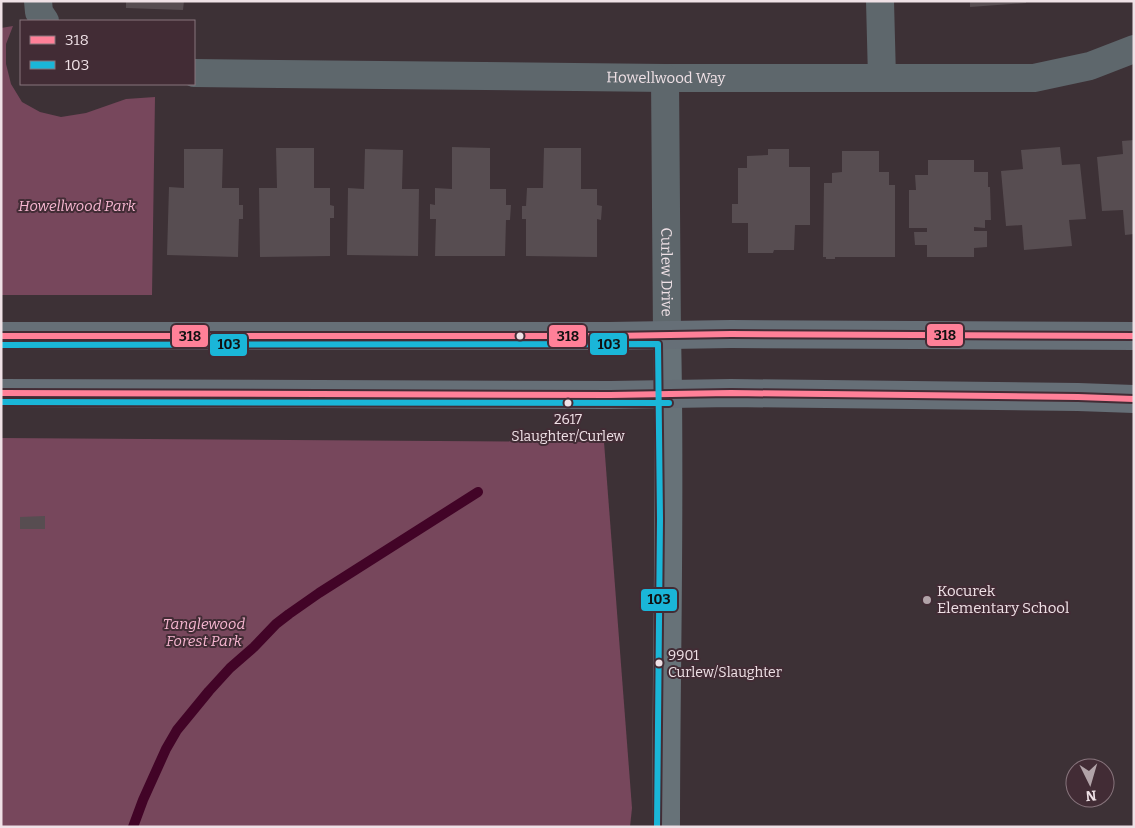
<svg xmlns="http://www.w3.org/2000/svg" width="1135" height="828" font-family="Bitter,serif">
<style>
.green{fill:#77475c}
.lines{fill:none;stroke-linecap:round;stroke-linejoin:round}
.stream{stroke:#420427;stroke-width:10}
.building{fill:#574d51}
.street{stroke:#5e676c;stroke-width:28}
.secondary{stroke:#677278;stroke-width:28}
.primary{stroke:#666f77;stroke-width:28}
.bus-1-casing{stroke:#422c35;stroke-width:10}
.bus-2-casing{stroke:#422c35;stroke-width:10}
.bus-1{stroke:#ff8098;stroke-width:6}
.bus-2{stroke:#1ab6d8;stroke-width:6}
.bus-dot{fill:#efe1e6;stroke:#422c35;stroke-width:2}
.poi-dot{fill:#b1a3a8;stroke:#422c35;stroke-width:2}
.labels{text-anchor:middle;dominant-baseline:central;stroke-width:4;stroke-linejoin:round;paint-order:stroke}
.bus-label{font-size:14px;fill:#efe1e6;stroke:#422c35}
.street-label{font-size:15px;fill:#efe1e6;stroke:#422c35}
.park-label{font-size:15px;font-style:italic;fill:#f6b6d0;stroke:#422c35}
.poi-label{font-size:15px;fill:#efe1e6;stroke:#422c35;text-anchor:start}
.line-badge{stroke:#422c35;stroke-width:2}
.pale-badge-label{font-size:14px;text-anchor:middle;font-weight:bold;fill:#111}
</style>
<rect width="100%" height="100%" fill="#3d3136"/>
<!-- green -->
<g class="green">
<polygon points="13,26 6,44 6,64 11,84 22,102 40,112 61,117 86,113 126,99 155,97 152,295 1,295 1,28"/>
<polygon points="1,438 604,442 632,808 630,827 1,827"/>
</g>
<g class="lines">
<!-- stream -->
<polyline class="stream" points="133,827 143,800 166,749 177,730 209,691 230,668 254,647 276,624 289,614 319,593 478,492"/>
</g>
<!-- building -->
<g class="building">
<polygon points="126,1 184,1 183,10 126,8"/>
<polygon points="970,1 1026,1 1026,3 970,7"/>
<polygon points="1134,140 1134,234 1125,235 1123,210 1102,211 1097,157 1123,154 1122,141"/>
<polygon points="452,147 490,148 490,189 506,189 506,205 511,205 510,220 506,220 505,256 435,256 436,219 430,219 430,204 435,205 435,188 452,189"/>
<polygon points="1060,147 1062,165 1080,164 1086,219 1069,220 1072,246 1024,250 1022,225 1006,226 1001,171 1023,169 1021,150"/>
<polygon points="276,148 314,148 314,188 330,188 330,205 334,206 334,218 330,218 330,256 260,257 259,188 277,188"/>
<polygon points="544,148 581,148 581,189 597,189 597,205 602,206 601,220 597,219 597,257 526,256 526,219 522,219 522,206 526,206 527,188 543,188"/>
<polygon points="184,149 223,149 222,188 239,188 239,205 243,205 243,219 239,219 238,257 167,255 169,187 184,188"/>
<polygon points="365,149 403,150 402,189 419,189 418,256 347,255 348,188 364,189"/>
<polygon points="768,149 789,149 789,167 810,167 810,225 795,225 794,250 774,250 773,253 748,253 748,223 732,223 732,204 738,204 738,168 747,168 747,156 768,155"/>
<polygon points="842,151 879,151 879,172 889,172 889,185 895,185 895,257 835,257 835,259 826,259 826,257 823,257 824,183 832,183 832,173 842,172"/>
<polygon points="928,160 974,160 974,172 988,172 988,187 990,187 991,220 985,220 985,228 974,227 974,231 987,231 987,247 974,248 974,257 927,257 927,245 915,245 914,232 927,232 927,228 909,228 909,190 916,190 915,175 928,175"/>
<polygon points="45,516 45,529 20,529 20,517"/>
</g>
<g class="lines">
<!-- street -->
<g class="street">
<polyline points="38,1 39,12 45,21"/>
<polyline points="880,1 882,78"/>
<path id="s1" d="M194 73 665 78H1034L1090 66 1134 49"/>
<path id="s2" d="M665 78 667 335"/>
</g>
<!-- secondary -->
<path class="secondary" d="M666 827C666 663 671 499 667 335"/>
<!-- primary -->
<g class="primary">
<polyline points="1,336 609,336 731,334 1134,336"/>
<polyline points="1,393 610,395 731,393 1078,397 1134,399"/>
</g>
<!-- bus-1 casing -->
<g class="bus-1-casing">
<g id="bus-1">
<polyline points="1,336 609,336 731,334 1134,336"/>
<polyline points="1,393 610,395 731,393 1078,397 1134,399"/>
</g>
</g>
<!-- bus-2 casing -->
<g class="bus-2-casing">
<g id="bus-2">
<polyline points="1,345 658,344 660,519 657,827"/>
<polyline points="1,402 669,403"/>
</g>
</g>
<!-- bus-1 -->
<use href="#bus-1" class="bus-1"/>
<!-- bus-2 -->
<use href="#bus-2" class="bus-2"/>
</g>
<!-- markers -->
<g class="bus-dot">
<circle cx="520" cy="336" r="4.5"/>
<circle cx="568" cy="403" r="4.5"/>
<circle cx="659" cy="663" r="4.5"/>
</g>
<circle class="poi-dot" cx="927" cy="600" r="5"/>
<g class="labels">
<!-- bus labels -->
<g class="bus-label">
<text x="568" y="419">2617<tspan x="568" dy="17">Slaughter/Curlew</tspan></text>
<text x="668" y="655" text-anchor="start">9901<tspan x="668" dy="17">Curlew/Slaughter</tspan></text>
</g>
<!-- street labels -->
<g class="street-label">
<text stroke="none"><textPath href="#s1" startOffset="472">Howellwood Way</textPath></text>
<text stroke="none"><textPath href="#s2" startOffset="194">Curlew Drive</textPath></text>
</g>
<!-- park labels -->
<g class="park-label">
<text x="77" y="206">Howellwood Park</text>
<text x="204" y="624">Tanglewood<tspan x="204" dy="17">Forest Park</tspan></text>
</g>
<!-- poi labels -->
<g class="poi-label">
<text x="937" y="591">Kocurek<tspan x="937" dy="17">Elementary School</tspan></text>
</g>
</g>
<g class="line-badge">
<rect x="926" y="323" width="38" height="24" rx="5" fill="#ff8098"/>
<rect x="171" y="324" width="38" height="24" rx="5" fill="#ff8098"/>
<rect x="548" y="324" width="39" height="24" rx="5" fill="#ff8098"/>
<rect x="589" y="332" width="39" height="24" rx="5" fill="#1ab6d8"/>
<rect x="209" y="333" width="39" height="24" rx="5" fill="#1ab6d8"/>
<rect x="640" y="588" width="38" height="24" rx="5" fill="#1ab6d8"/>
</g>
<g class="pale-badge-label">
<text x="945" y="340">318</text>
<text x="190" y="341">318</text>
<text x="568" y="341">318</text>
<text x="609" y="349">103</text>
<text x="229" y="349">103</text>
<text x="659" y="604">103</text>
</g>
<!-- border -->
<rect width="1135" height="828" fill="none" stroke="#efe1e6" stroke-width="5"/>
<!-- legend -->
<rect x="20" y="20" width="175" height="65" fill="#422c35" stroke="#87747c"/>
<rect x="30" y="36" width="25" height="8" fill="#ff8098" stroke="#87747c"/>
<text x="65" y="45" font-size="15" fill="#efe1e6">318</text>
<rect x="30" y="61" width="25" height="8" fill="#1ab6d8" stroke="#87747c"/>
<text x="65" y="70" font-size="15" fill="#efe1e6">103</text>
<!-- north arrow -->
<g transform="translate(1090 783) rotate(175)"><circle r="24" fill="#422c35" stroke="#87747c"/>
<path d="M0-4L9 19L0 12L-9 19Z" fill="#b1a3a8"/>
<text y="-8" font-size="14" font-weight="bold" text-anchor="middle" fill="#efe1e6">N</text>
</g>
</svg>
